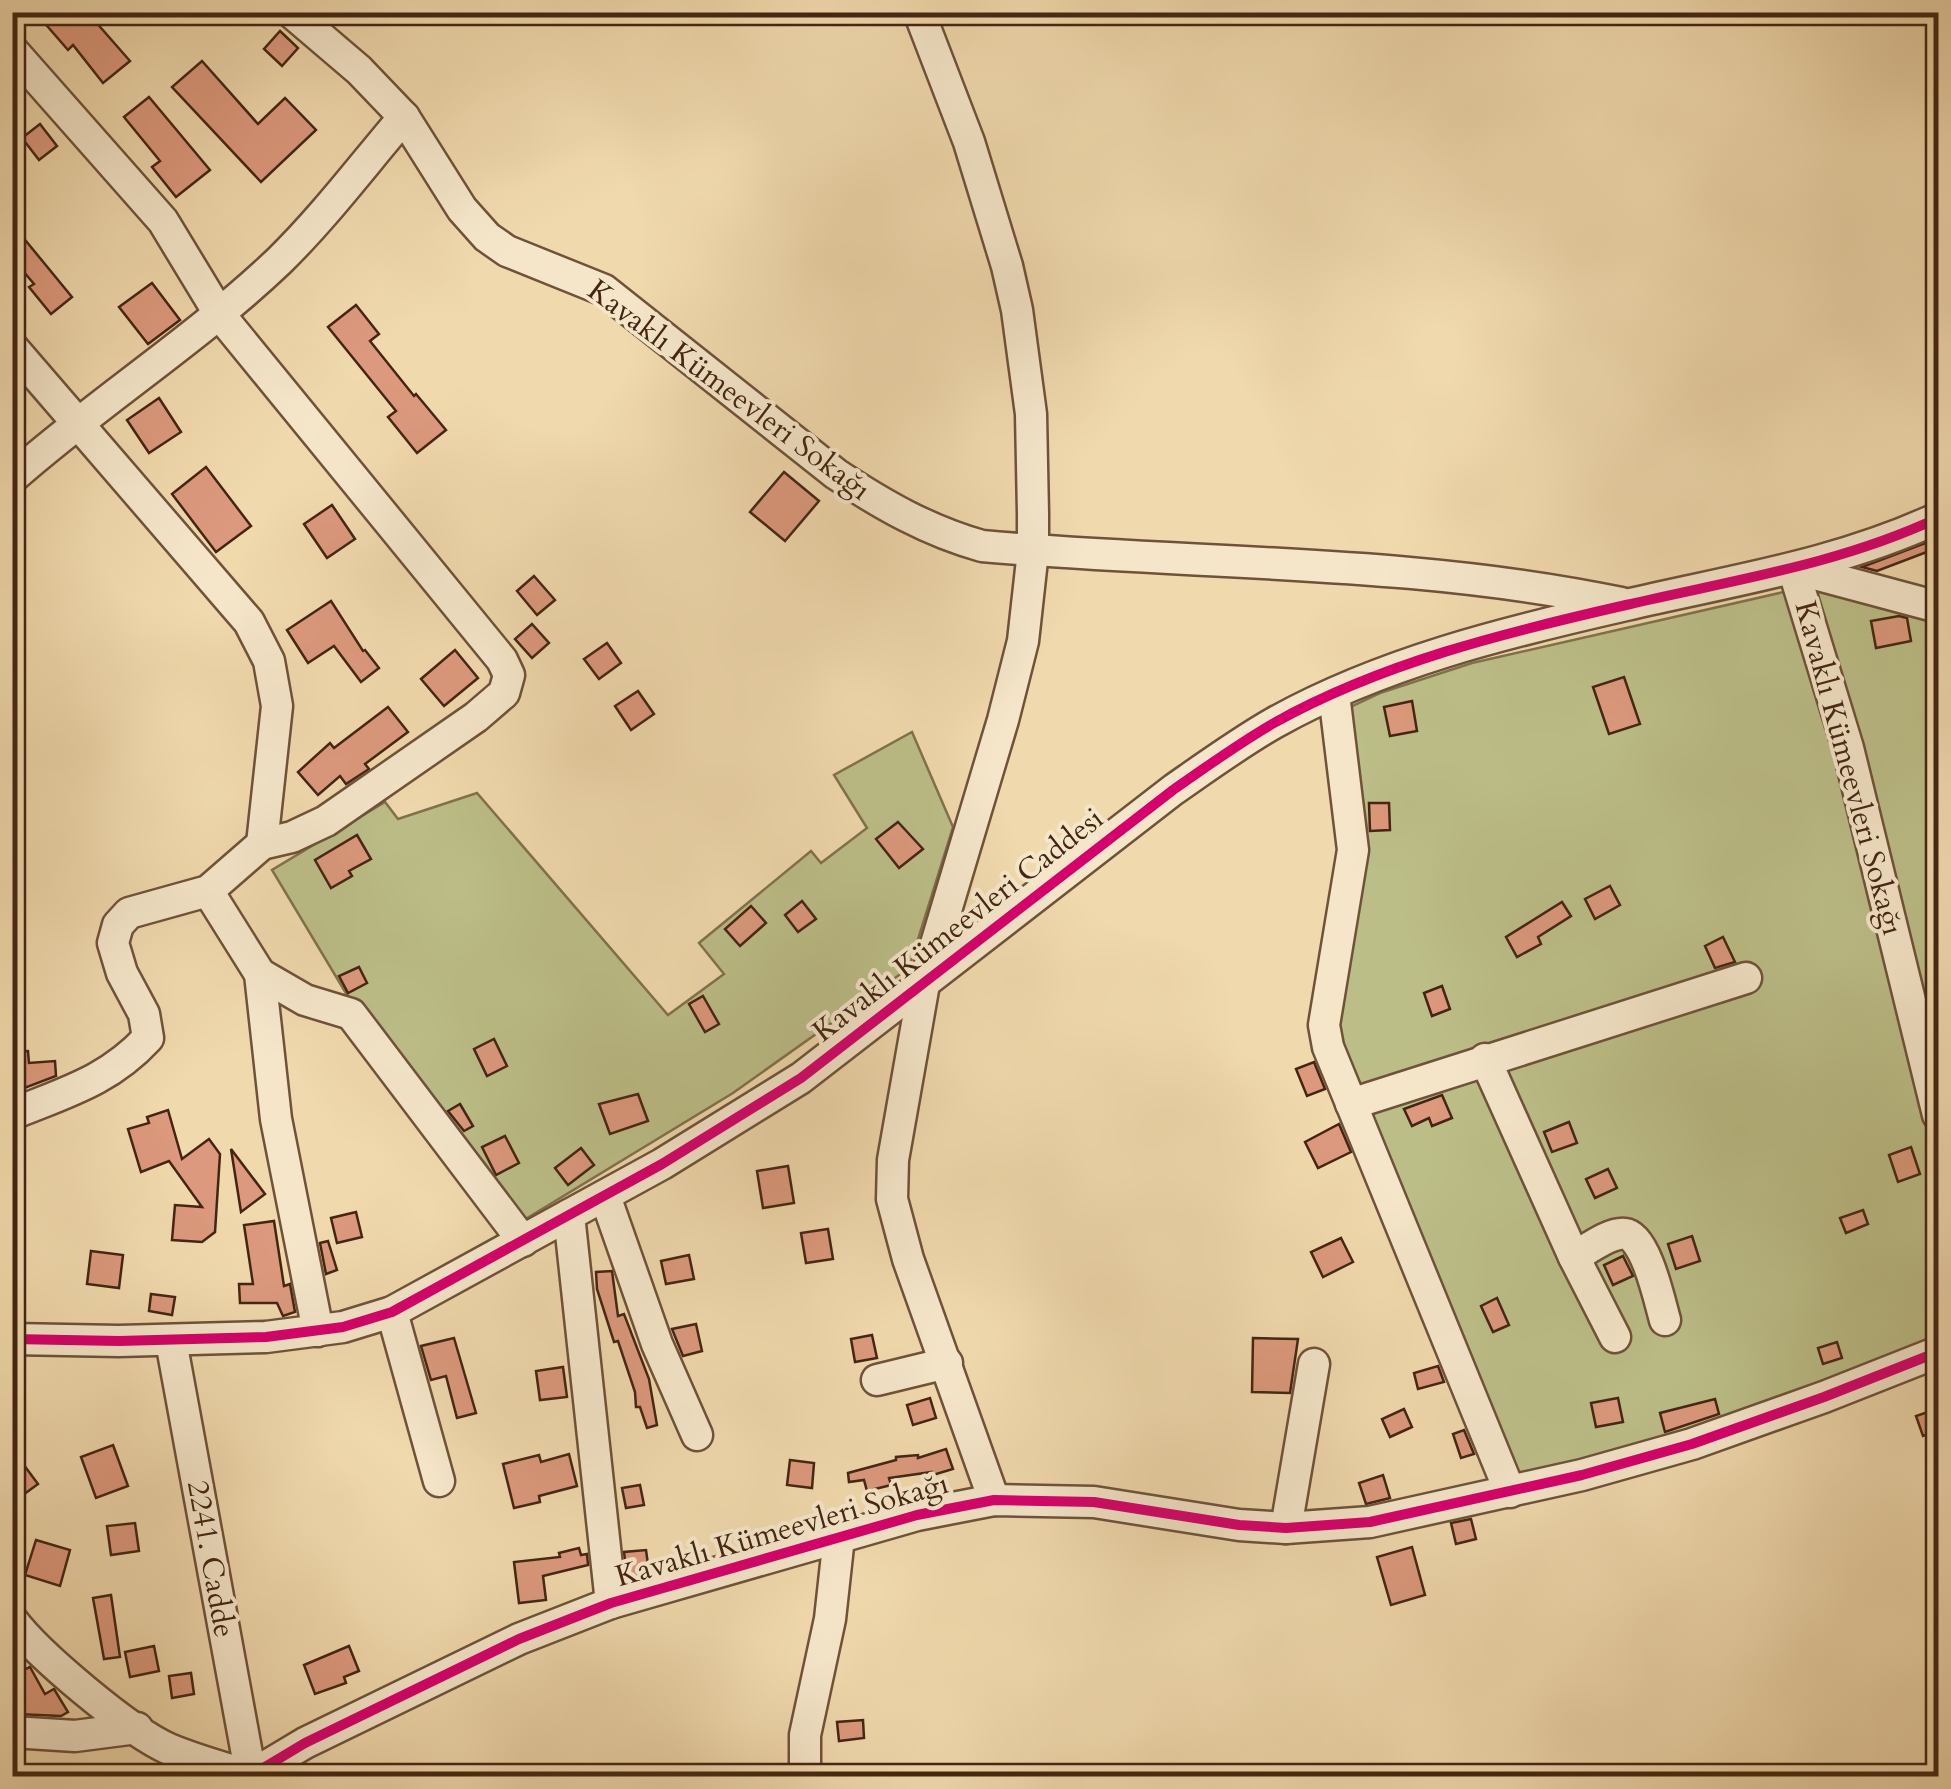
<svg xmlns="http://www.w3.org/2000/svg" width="1951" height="1789" font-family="Cardo,serif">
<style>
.green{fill:#bcbe88;stroke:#80724d;stroke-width:2.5}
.building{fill:#dc997d;stroke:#442512;stroke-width:2.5}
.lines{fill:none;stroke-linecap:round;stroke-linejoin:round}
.minor-casing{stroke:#6f5239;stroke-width:35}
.minor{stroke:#f5e6ca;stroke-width:30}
.cycleway-casing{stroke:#f5e6ca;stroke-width:16}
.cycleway{stroke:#d6006c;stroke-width:10}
.labels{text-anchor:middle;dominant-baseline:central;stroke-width:8;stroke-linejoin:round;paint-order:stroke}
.street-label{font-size:30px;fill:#442512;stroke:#f5e6ca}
</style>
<rect width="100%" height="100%" fill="#f0d9ad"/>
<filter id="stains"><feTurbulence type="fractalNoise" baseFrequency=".002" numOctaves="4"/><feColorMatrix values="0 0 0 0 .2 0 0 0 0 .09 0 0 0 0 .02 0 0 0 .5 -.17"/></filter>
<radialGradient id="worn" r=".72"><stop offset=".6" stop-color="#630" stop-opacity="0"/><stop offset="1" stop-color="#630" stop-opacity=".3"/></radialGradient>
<!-- green -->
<g class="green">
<polygon points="1811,587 1938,618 1938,1097"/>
<polygon points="1797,589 1878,887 1938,1137 1938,1347 1756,1418 1515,1481 1336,1046 1348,708 1380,693 1472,663"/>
<polygon points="912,732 953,827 909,968 733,1093 519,1223 353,1005 272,870 385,802 398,819 477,793 668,1015 724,974 699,943 811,851 821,863 867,828 834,775"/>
</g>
<!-- building -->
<g class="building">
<polygon points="51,12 87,12 130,61 103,83 73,45 68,50 42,20"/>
<polygon points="280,31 298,48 282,66 264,49"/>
<polygon points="202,61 258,124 285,98 316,130 261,182 172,87"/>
<polygon points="149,97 210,170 176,197 152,167 160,161 124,117"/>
<polygon points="40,124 57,146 39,160 22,138"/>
<polygon points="12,224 72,297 51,314 29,287 34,284 12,258"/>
<polygon points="152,283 180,320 148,344 119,307"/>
<polygon points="356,305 379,334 370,341 414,396 416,394 446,430 417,453 388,417 396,411 328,327"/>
<polygon points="159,398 181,432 149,453 127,420"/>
<polygon points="206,467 251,526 216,552 172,494"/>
<polygon points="784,472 819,501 785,541 750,512"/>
<polygon points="332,505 355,539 327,558 304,524"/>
<polygon points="1928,542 1932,550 1877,571 1862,567"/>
<polygon points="534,576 555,600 537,615 517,591"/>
<polygon points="331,601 363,651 365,650 379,668 361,682 334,646 308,663 287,630"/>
<polygon points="1899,616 1907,618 1911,641 1876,648 1871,621"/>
<polygon points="532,624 549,643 532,658 515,639"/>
<polygon points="607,643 621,663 599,679 584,659"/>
<polygon points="455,650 478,678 444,706 421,679"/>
<polygon points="1624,677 1640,724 1609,734 1593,687"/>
<polygon points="638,691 654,714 631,730 615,706"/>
<polygon points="1412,701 1417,731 1390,736 1384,707"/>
<polygon points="388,707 408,732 365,764 369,769 346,784 340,776 318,795 298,772 330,743 334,748"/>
<polygon points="1369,803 1389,803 1390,830 1370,831"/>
<polygon points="898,822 923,849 899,868 876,839"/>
<polygon points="357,835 371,859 349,871 352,876 331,888 315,860"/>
<polygon points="1610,886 1620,905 1595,919 1585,899"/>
<polygon points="802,901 816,919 798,932 785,915"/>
<polygon points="1562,902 1571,916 1538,937 1541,944 1517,957 1506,937"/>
<polygon points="751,906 766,923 740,946 725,929"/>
<polygon points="1723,937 1735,962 1715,968 1705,946"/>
<polygon points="359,967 367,983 348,993 339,976"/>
<polygon points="1442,986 1450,1009 1432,1016 1424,993"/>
<polygon points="703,996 719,1024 705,1032 689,1004"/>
<polygon points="494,1039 507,1066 487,1076 474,1049"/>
<polygon points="28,1051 29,1063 55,1061 56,1076 14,1092 12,1052"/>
<polygon points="1314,1062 1325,1089 1307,1096 1296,1069"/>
<polygon points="638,1094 648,1121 610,1134 599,1104"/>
<polygon points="1442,1095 1452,1118 1432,1126 1429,1118 1412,1126 1404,1109"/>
<polygon points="460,1104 473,1126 464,1131 448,1111"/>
<polygon points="168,1110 182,1159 209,1139 220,1154 215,1232 202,1242 172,1240 175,1205 202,1207 169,1161 141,1172 128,1129 149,1123 147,1117"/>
<polygon points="1569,1122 1577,1143 1552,1152 1544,1132"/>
<polygon points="1339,1124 1351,1152 1318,1168 1305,1142"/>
<polygon points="505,1136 519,1163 496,1175 482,1147"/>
<polygon points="1911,1147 1920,1174 1898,1182 1889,1155"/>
<polygon points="581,1148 594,1165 568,1185 555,1168"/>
<polygon points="231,1149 265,1194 241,1212"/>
<polygon points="788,1166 794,1203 763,1208 757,1171"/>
<polygon points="1608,1169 1617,1188 1595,1198 1586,1179"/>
<polygon points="1863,1210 1868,1224 1846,1233 1840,1218"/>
<polygon points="356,1212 362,1237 337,1243 331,1218"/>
<polygon points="274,1221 284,1286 290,1284 295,1312 283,1316 277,1303 240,1303 239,1284 253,1284 244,1225"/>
<polygon points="828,1229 833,1259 806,1263 801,1233"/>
<polygon points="1692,1236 1700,1261 1676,1269 1668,1244"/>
<polygon points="1341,1238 1353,1262 1323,1277 1311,1252"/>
<polygon points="328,1241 337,1270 326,1274 320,1243"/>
<polygon points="91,1251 123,1255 119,1288 87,1284"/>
<polygon points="689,1255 694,1279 666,1284 661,1261"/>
<polygon points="1623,1256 1633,1276 1613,1285 1604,1265"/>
<polygon points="612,1271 618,1316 624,1314 649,1379 657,1425 647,1428 640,1407 636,1407 635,1392 618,1341 614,1342 597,1289 596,1272"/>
<polygon points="151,1294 175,1297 172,1315 149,1311"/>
<polygon points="1497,1298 1509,1325 1493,1332 1481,1306"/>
<polygon points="696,1324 702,1351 683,1356 672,1329"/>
<polygon points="872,1335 877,1358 855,1362 851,1339"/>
<polygon points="454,1338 476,1413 457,1418 446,1376 431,1380 421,1346"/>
<polygon points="1253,1338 1298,1339 1290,1393 1252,1392"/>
<polygon points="1837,1342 1842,1358 1823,1364 1818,1348"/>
<polygon points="1438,1366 1444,1382 1418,1389 1414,1373"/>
<polygon points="563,1367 567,1397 540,1400 536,1371"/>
<polygon points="930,1398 936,1418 913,1425 907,1405"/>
<polygon points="1618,1398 1623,1422 1596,1427 1591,1403"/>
<polygon points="1715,1399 1719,1414 1665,1432 1660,1413"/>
<polygon points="1404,1409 1412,1427 1390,1437 1382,1419"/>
<polygon points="1934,1410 1938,1431 1923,1436 1916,1416"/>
<polygon points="1464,1430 1474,1454 1461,1458 1453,1434"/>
<polygon points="113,1445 128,1486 96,1498 81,1457"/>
<polygon points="12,1449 38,1484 12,1503"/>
<polygon points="946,1449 953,1469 933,1475 932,1472 889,1478 891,1485 867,1491 864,1480 849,1482 848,1473 896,1460 896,1457 918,1455 918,1458"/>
<polygon points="569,1454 577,1486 539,1496 540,1502 514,1508 503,1464 539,1455 541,1462"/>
<polygon points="790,1460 814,1463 812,1488 787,1485"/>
<polygon points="1383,1475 1390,1498 1366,1504 1359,1483"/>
<polygon points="640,1485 644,1505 626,1508 622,1488"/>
<polygon points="1471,1519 1476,1539 1456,1544 1451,1523"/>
<polygon points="135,1523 139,1551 111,1555 107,1526"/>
<polygon points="36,1540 70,1550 60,1586 25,1575"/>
<polygon points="1412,1547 1425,1595 1391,1605 1377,1557"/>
<polygon points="579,1548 581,1555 587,1554 588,1565 543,1576 546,1600 519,1603 514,1562 560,1557 559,1553"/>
<polygon points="646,1550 649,1572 627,1579 624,1552"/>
<polygon points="111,1595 120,1657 104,1659 93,1598"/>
<polygon points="154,1646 159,1671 130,1677 125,1652"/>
<polygon points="349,1646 359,1671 344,1677 346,1683 315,1694 304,1665"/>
<polygon points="30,1667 45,1694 54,1689 68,1712 61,1716 17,1714 12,1705 12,1676"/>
<polygon points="191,1673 194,1694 172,1698 169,1676"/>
<polygon points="863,1720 864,1738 839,1741 837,1722"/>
</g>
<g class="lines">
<!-- minor casing -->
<g class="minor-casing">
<g id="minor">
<path d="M291 12 359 70 404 117 462 209 487 237 507 251 604 290 836 474C883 505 928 531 982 546 1195 565 1411 559 1621 603"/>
<polyline points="919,12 969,142 1007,266 1017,310 1031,414 1033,514 1033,551 1023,641 1003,720 924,984 893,1160 892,1199 908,1259 994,1500"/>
<path d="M12 50 163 221 220 315 502 660 509 675 504 693 476 717 326 821 292 837 262 844 208 891 129 913 118 925 113 943 122 973 144 1014 148 1038C110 1079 70 1091 20 1111H12"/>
<polyline points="12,347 249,622 269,661 277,706 262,844"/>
<path d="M12 478C98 402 196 340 279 261 324 217 363 165 404 117"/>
<polyline points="1793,568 1848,748 1938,1115"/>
<polyline points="1796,569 1938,607"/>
<polyline points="1334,694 1353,850 1324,1025 1328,1047 1510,1492"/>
<polyline points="208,891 260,974 276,1119 318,1331"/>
<polyline points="260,974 305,1000 351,1014 523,1241"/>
<polyline points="1485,1059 1574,1257 1615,1337"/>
<polyline points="1351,1104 1746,978"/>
<polyline points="605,1196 657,1344 697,1435"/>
<polyline points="569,1215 611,1603"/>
<path d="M1574 1257C1587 1250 1610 1232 1625 1234 1646 1236 1660 1303 1665 1320"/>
<polyline points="392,1312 439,1481"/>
<path d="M12 1339 119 1341 266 1337 343 1327 392 1312 662 1164 801 1078 1173 790C1206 767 1239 743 1274 723 1381 663 1507 632 1626 605 1733 580 1837 565 1938 518"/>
<polyline points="171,1341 251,1776"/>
<polyline points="877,1380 947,1363"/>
<polyline points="1286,1528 1314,1364"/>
<path d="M12 1620C38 1655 130 1732 169 1749 195 1760 224 1768 251 1776"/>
<polyline points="12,1732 75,1736 137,1728"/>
<polyline points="250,1776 305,1743 519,1639 611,1603 917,1515 994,1500 1094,1502 1239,1525 1286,1528 1370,1522 1582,1475 1692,1444 1824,1397 1938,1352"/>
<polyline points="805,1776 805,1735 830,1619 839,1537"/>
</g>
</g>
<!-- minor -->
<use href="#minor" class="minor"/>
<!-- cycleway casing -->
<g class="cycleway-casing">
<g id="cycleway">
<path d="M12 1339 119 1341 266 1337 343 1327 392 1312 662 1164 801 1078 1173 790C1206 767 1239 743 1274 723 1381 663 1507 632 1626 605 1733 580 1837 565 1938 518"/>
<polyline points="250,1776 305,1743 519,1639 611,1603 917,1515 994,1500 1094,1502 1239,1525 1286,1528 1370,1522 1582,1475 1692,1444 1824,1397 1938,1352"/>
</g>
</g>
<!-- cycleway -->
<use href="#cycleway" class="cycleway"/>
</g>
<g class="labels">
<!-- street labels -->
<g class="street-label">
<text transform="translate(729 390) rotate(37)">Kavaklı Kümeevleri Sokağı</text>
<text transform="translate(1849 768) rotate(75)">Kavaklı Kümeevleri Sokağı</text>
<text transform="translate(958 925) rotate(-38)">Kavaklı Kümeevleri Caddesi</text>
<text transform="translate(782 1530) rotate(-16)">Kavaklı Kümeevleri Sokağı</text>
<text transform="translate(211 1559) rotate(80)">2241. Cadde</text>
</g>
</g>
<!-- margin -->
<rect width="1951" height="1789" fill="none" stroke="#f0d9ad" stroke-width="50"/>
<rect x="15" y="15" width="1921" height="1759" fill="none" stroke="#442512" stroke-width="5"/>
<rect x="25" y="25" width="1901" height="1739" fill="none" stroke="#442512" stroke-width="2.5"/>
<rect width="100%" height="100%" filter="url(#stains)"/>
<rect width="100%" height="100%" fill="url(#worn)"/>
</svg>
